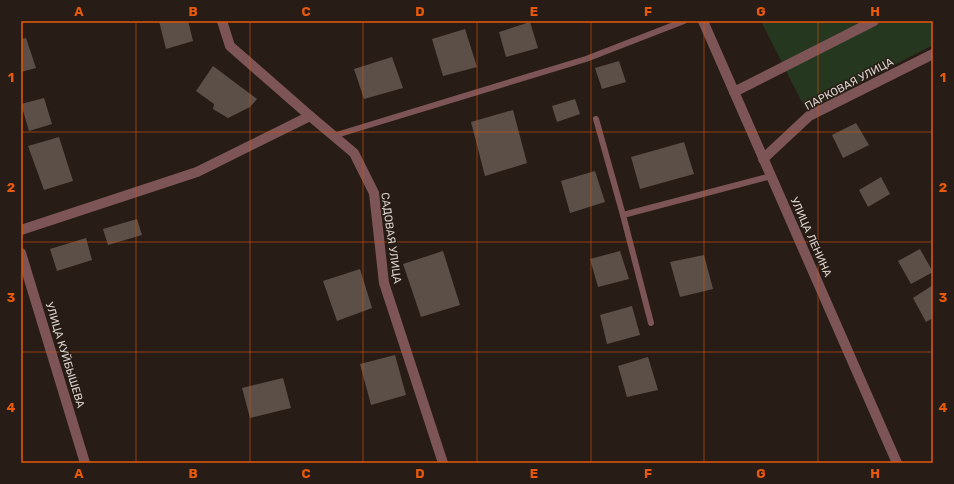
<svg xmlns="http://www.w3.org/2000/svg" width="954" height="484" font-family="Rubik,sans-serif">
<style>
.green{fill:#263720}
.building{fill:#5c4f47}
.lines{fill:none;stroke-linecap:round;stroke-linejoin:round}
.service{stroke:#7e5557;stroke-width:6}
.pedestrian{stroke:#7e5557;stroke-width:10}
.minor{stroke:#7e5557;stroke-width:10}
.grid{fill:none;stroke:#e8590c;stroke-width:1;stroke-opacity:0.55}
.labels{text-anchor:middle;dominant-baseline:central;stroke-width:3;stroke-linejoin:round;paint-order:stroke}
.street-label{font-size:11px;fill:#ddd5d1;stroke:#281d16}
.neatline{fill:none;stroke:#e8590c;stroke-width:1.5}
.grid-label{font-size:13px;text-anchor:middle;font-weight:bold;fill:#e8590c}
</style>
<rect width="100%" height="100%" fill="#281d16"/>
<!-- green -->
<polygon class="green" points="761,21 933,21 933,45 806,110"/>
<!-- building -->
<g class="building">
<polygon points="159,21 188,21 193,41 166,49"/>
<polygon points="530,22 538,48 506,57 499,32"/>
<polygon points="465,29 477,67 443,76 432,39"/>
<polygon points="26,38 36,68 21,72 21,39"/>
<polygon points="392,57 403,88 364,99 354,69"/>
<polygon points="619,61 626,82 602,89 595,68"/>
<polygon points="213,66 257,99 250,107 228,118 213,109 214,104 196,91"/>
<polygon points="44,98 52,124 29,131 21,104"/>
<polygon points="575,99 580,114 557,122 552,106"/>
<polygon points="513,110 527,163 485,176 471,122"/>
<polygon points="856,123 869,145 843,158 832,135"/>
<polygon points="59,137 73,181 44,190 28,146"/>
<polygon points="684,142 694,174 640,189 631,157"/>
<polygon points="595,171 605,202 570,213 561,181"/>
<polygon points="881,177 890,194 868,207 859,190"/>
<polygon points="137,219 142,235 108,245 103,229"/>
<polygon points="86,238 92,260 57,271 50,249"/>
<polygon points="920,249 933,272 911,284 898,261"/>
<polygon points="443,251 460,305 421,317 403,264"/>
<polygon points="620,251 629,279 598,287 590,259"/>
<polygon points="704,255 713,289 680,297 670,262"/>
<polygon points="360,269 372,308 337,321 323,281"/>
<polygon points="933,285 933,318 926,322 913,298"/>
<polygon points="632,306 640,335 607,344 600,315"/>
<polygon points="395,355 406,395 371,405 360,364"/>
<polygon points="648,357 658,390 627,397 618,366"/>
<polygon points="283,378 291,408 250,418 242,388"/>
</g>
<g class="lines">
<!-- service -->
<g class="service">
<polyline points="596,119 623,215"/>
<polyline points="333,136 586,59 684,21"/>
<polyline points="651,323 623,215 771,176"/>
</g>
<!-- pedestrian -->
<polyline class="pedestrian" points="734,92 874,21"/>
<!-- minor -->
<g class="minor">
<polyline points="222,21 230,46 310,116 354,153 374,193 384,283 443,463"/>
<polyline points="703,21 897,463"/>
<polyline points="763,159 809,116 933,54"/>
<polyline points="21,230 197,172 310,116"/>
<polyline points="21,253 85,463"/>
</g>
</g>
<!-- grid -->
<path class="grid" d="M136 21V463M250 21V463M363 21V463M477 21V463M591 21V463M704 21V463M818 21V463M21 132H933M21 242H933M21 352H933"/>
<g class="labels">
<!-- street labels -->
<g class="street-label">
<text transform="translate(849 84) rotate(-28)">ПАРКОВАЯ УЛИЦА</text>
<text transform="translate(811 237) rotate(66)">УЛИЦА ЛЕНИНА</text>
<text transform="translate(391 238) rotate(82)">САДОВАЯ УЛИЦА</text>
<text transform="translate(65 355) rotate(73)">УЛИЦА КУЙБЫШЕВА</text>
</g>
</g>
<!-- border -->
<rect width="954" height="484" fill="none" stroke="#281d16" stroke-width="44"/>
<rect x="22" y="22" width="910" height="440" class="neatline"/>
<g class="grid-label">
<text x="79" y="16">A</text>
<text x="193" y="16">B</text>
<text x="306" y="16">C</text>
<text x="420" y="16">D</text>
<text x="534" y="16">E</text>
<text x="648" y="16">F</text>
<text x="761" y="16">G</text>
<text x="875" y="16">H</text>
<text x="11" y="82">1</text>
<text x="943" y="82">1</text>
<text x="11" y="192">2</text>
<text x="943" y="192">2</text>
<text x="11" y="302">3</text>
<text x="943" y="302">3</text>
<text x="11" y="412">4</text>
<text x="943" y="412">4</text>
<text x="79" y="478">A</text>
<text x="193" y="478">B</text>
<text x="306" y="478">C</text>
<text x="420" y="478">D</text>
<text x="534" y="478">E</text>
<text x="648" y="478">F</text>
<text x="761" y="478">G</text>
<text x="875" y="478">H</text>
</g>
</svg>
